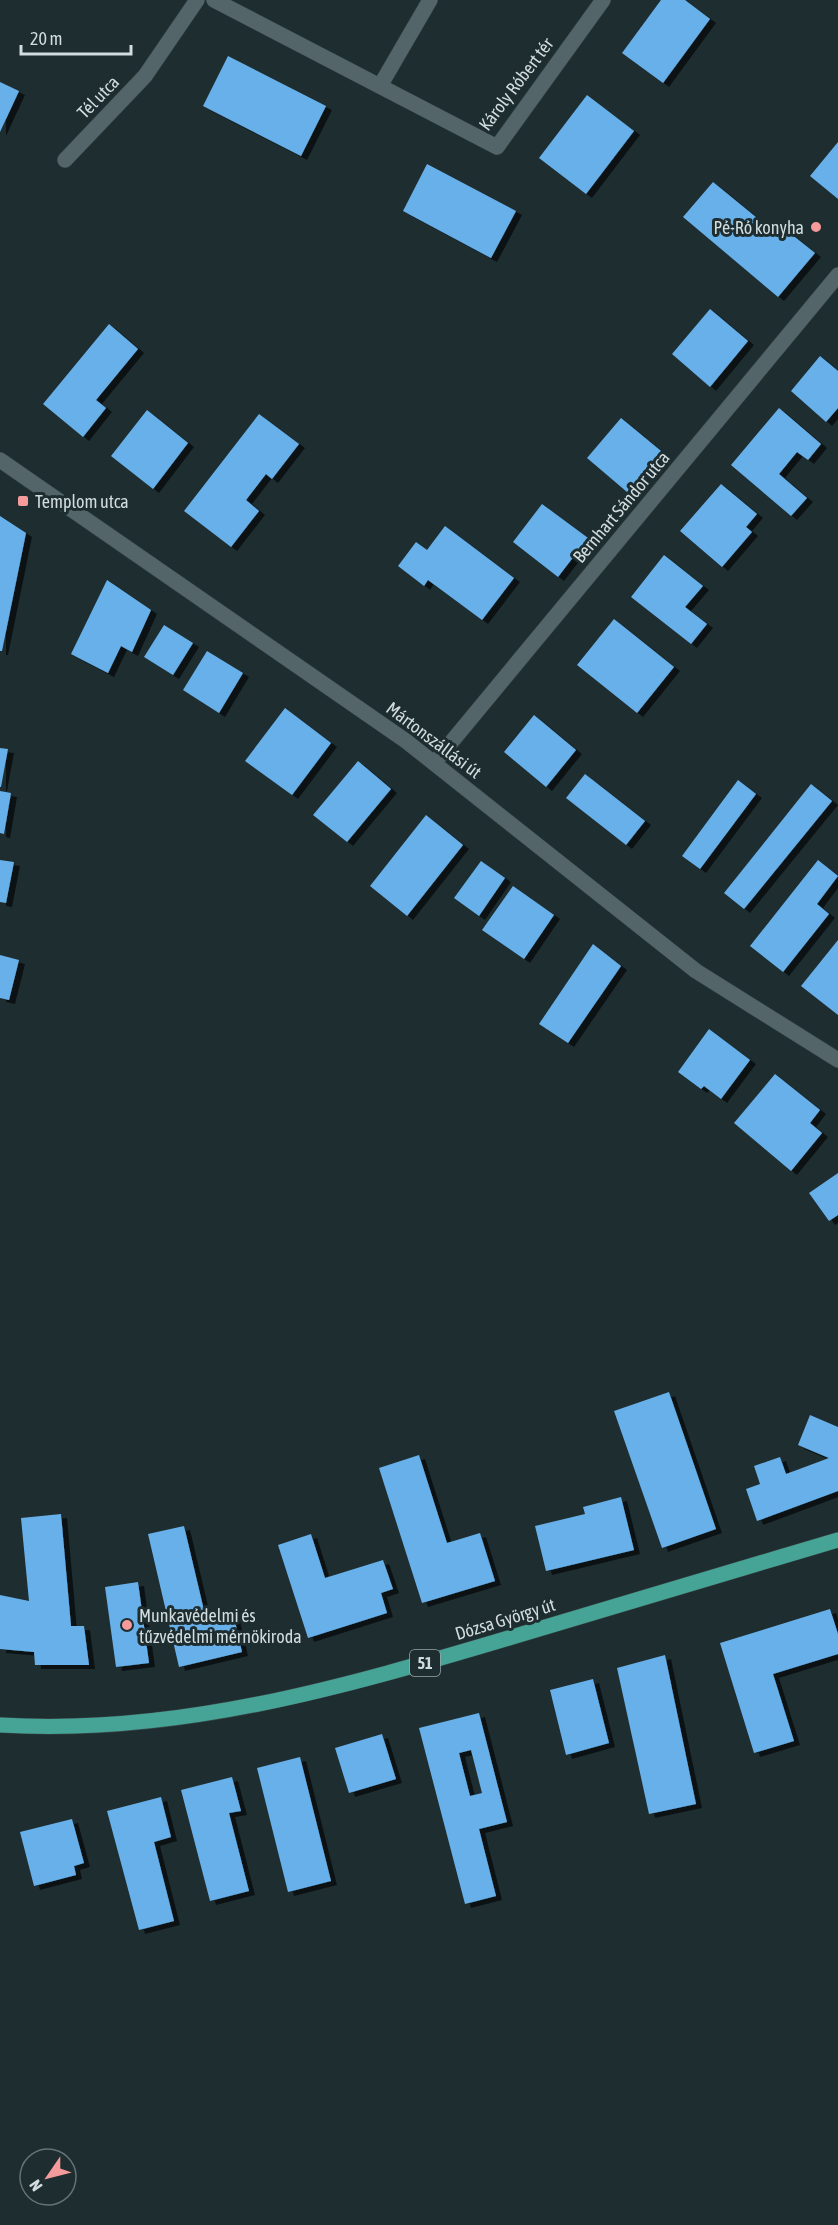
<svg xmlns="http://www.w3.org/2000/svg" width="838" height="2225" font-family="'Asap Condensed',sans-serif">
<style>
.building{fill:#68b0ea;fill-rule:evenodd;filter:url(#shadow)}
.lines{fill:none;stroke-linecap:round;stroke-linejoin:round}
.street-casing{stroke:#3b494b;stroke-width:16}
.primary-casing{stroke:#3b494b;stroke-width:16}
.street{stroke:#536569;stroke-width:15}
.primary{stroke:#45a495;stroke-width:15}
.poi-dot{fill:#f59b9b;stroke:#1d2d30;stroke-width:2}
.labels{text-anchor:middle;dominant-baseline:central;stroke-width:6;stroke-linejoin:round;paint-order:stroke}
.shield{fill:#1d2d30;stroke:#9ca8aa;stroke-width:1.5}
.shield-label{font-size:16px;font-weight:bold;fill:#d2dcde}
.street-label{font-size:18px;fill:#d2dcde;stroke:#1d2d30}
.poi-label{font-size:18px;fill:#d2dcde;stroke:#1d2d30;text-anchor:start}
</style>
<defs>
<filter id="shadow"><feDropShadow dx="6" dy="4" stdDeviation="0" flood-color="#0009"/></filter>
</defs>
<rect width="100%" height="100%" fill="#1d2d30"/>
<!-- building -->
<g class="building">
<polygon points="661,0 685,0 710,19 663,83 622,53"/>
<polygon points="228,56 326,106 301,156 203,106"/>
<polygon points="0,82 19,91 0,132"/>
<polygon points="587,95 634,131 586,194 539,158"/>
<polygon points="838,142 838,199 810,176"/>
<polygon points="427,164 516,211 491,258 403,211"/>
<polygon points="713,182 780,237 786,230 815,253 778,297 683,217"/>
<polygon points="710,309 748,341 710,387 672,354"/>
<polygon points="109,324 138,349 96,400 106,408 83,437 43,404"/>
<polygon points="820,356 838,371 838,408 826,422 791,391"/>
<polygon points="779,408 821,444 808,460 797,452 779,474 807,498 791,516 731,465"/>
<polygon points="147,410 188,443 153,489 111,456"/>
<polygon points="259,414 299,444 272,479 266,474 246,500 259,511 231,547 184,511"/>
<polygon points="621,418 661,451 627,492 587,458"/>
<polygon points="721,484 757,514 746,527 752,532 722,567 680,531"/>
<polygon points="542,504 588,538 558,577 513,542"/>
<polygon points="0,516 26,533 2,651 0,651"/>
<polygon points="445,526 514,578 482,620 428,580 424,586 398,566 416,542 427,550"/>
<polygon points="664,555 703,586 685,607 707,624 691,644 631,597"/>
<polygon points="107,580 151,610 132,652 121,646 108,673 71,654"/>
<polygon points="614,619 674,667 637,713 577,665"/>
<polygon points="164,625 193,643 173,675 144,657"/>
<polygon points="207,651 243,673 219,713 183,690"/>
<polygon points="285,708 331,743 292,795 245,761"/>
<polygon points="534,715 576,750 546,787 504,752"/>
<polygon points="0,748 8,749 1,787 0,787"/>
<polygon points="358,761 391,789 347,842 313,815"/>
<polygon points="585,774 645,821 626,845 566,798"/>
<polygon points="738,780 756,794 700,869 682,856"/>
<polygon points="811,784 832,801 744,909 724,893"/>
<polygon points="0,791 11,793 4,834 0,833"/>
<polygon points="426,815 463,845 407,916 370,886"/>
<polygon points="0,860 14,862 6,903 0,902"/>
<polygon points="818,860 838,876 817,904 829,914 783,972 750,946"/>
<polygon points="481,861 505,878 479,916 454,898"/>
<polygon points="513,886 554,915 524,959 482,930"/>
<polygon points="838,940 838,1015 801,986"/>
<polygon points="593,944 621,966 568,1043 539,1024"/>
<polygon points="0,955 19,960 9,1000 0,998"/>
<polygon points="709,1029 750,1060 721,1099 704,1086 701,1089 678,1072"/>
<polygon points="775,1074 820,1110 810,1123 822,1133 791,1171 734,1123"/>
<polygon points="838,1173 838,1215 829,1221 809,1193"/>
<polygon points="669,1392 716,1529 662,1548 614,1411"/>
<polygon points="810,1415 838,1427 838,1491 757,1521 746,1489 760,1484 754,1466 780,1457 786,1474 829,1458 798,1445"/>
<polygon points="419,1455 447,1543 480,1533 495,1581 422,1603 379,1468"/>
<polygon points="621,1497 634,1550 546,1571 535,1526 585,1514 583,1507"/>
<polygon points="61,1514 71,1626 84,1626 89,1665 35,1665 34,1652 0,1649 0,1595 29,1601 21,1518"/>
<polygon points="184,1526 207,1623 234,1617 242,1652 179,1667 148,1534"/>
<polygon points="311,1534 325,1578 383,1560 393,1589 381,1593 387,1613 308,1638 278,1545"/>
<polygon points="138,1582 149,1663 116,1667 105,1587"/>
<polygon points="830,1609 838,1634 838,1654 773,1674 794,1741 754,1753 720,1643"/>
<polygon points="665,1655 696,1804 649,1814 617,1668"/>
<polygon points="593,1679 609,1743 566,1755 550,1690"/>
<path d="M479 1713 507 1822 479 1829 496 1896 465 1904 419 1728ZM471 1750 482 1793 470 1796 459 1753Z"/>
<polygon points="382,1734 396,1779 349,1793 335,1748"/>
<polygon points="300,1757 331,1881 288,1892 257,1768"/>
<polygon points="232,1777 241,1811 229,1813 249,1891 210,1901 181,1790"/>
<polygon points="161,1797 171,1837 154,1842 174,1921 139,1930 107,1811"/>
<polygon points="72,1819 84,1863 74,1866 76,1875 34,1886 20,1832"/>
</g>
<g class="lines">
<!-- street casing -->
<g class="street-casing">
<g id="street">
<polyline points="214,0 497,147 603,0"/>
<polyline points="380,86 430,0"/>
<polyline points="65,160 145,76 197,0"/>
<polyline points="0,460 406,741 696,971 838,1060"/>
<polyline points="434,763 838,275"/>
</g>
</g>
<!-- primary casing -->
<g class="primary-casing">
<path id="primary" d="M0 1725C176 1736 344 1687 512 1637 620 1605 729 1572 838 1540"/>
</g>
<!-- street -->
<use href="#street" class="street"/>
<!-- primary -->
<use href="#primary" class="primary"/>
</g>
<!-- markers -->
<g class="poi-dot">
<circle cx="816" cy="227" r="6"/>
<rect x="17" y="495" width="12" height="12" rx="3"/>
<circle cx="127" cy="1625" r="6"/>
</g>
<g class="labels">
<!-- shield labels -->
<rect class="shield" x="410" y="1650" width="30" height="26" rx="4.5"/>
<g class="shield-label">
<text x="425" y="1663">51</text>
</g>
<!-- street labels -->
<g class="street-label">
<text transform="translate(516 84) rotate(-53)">Károly Róbert tér</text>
<text transform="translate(98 97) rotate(-46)">Tél utca</text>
<text transform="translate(621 507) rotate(-50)">Bernhart Sándor utca</text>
<text transform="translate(434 740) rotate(37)">Mártonszállási út</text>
<text transform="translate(505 1619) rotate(-17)">Dózsa György út</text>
</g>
<!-- poi labels -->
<g class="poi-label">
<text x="804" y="227" text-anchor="end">Pé-Ró konyha</text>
<text x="35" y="501">Templom utca</text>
<text x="139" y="1615">Munkavédelmi és<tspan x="139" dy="21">tűzvédelmi mérnökiroda</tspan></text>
</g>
</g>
<!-- north arrow -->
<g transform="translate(48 2177) rotate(235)"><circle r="28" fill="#1d2d30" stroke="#657376" stroke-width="1.5"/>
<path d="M0-4.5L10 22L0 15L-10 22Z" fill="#f59b9b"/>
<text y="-9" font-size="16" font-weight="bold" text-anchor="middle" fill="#d2dcde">N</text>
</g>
<!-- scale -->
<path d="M21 45v9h110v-9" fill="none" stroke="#d2dcde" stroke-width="3"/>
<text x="30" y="45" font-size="18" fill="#d2dcde" stroke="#1d2d30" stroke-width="4.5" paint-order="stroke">20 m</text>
</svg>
